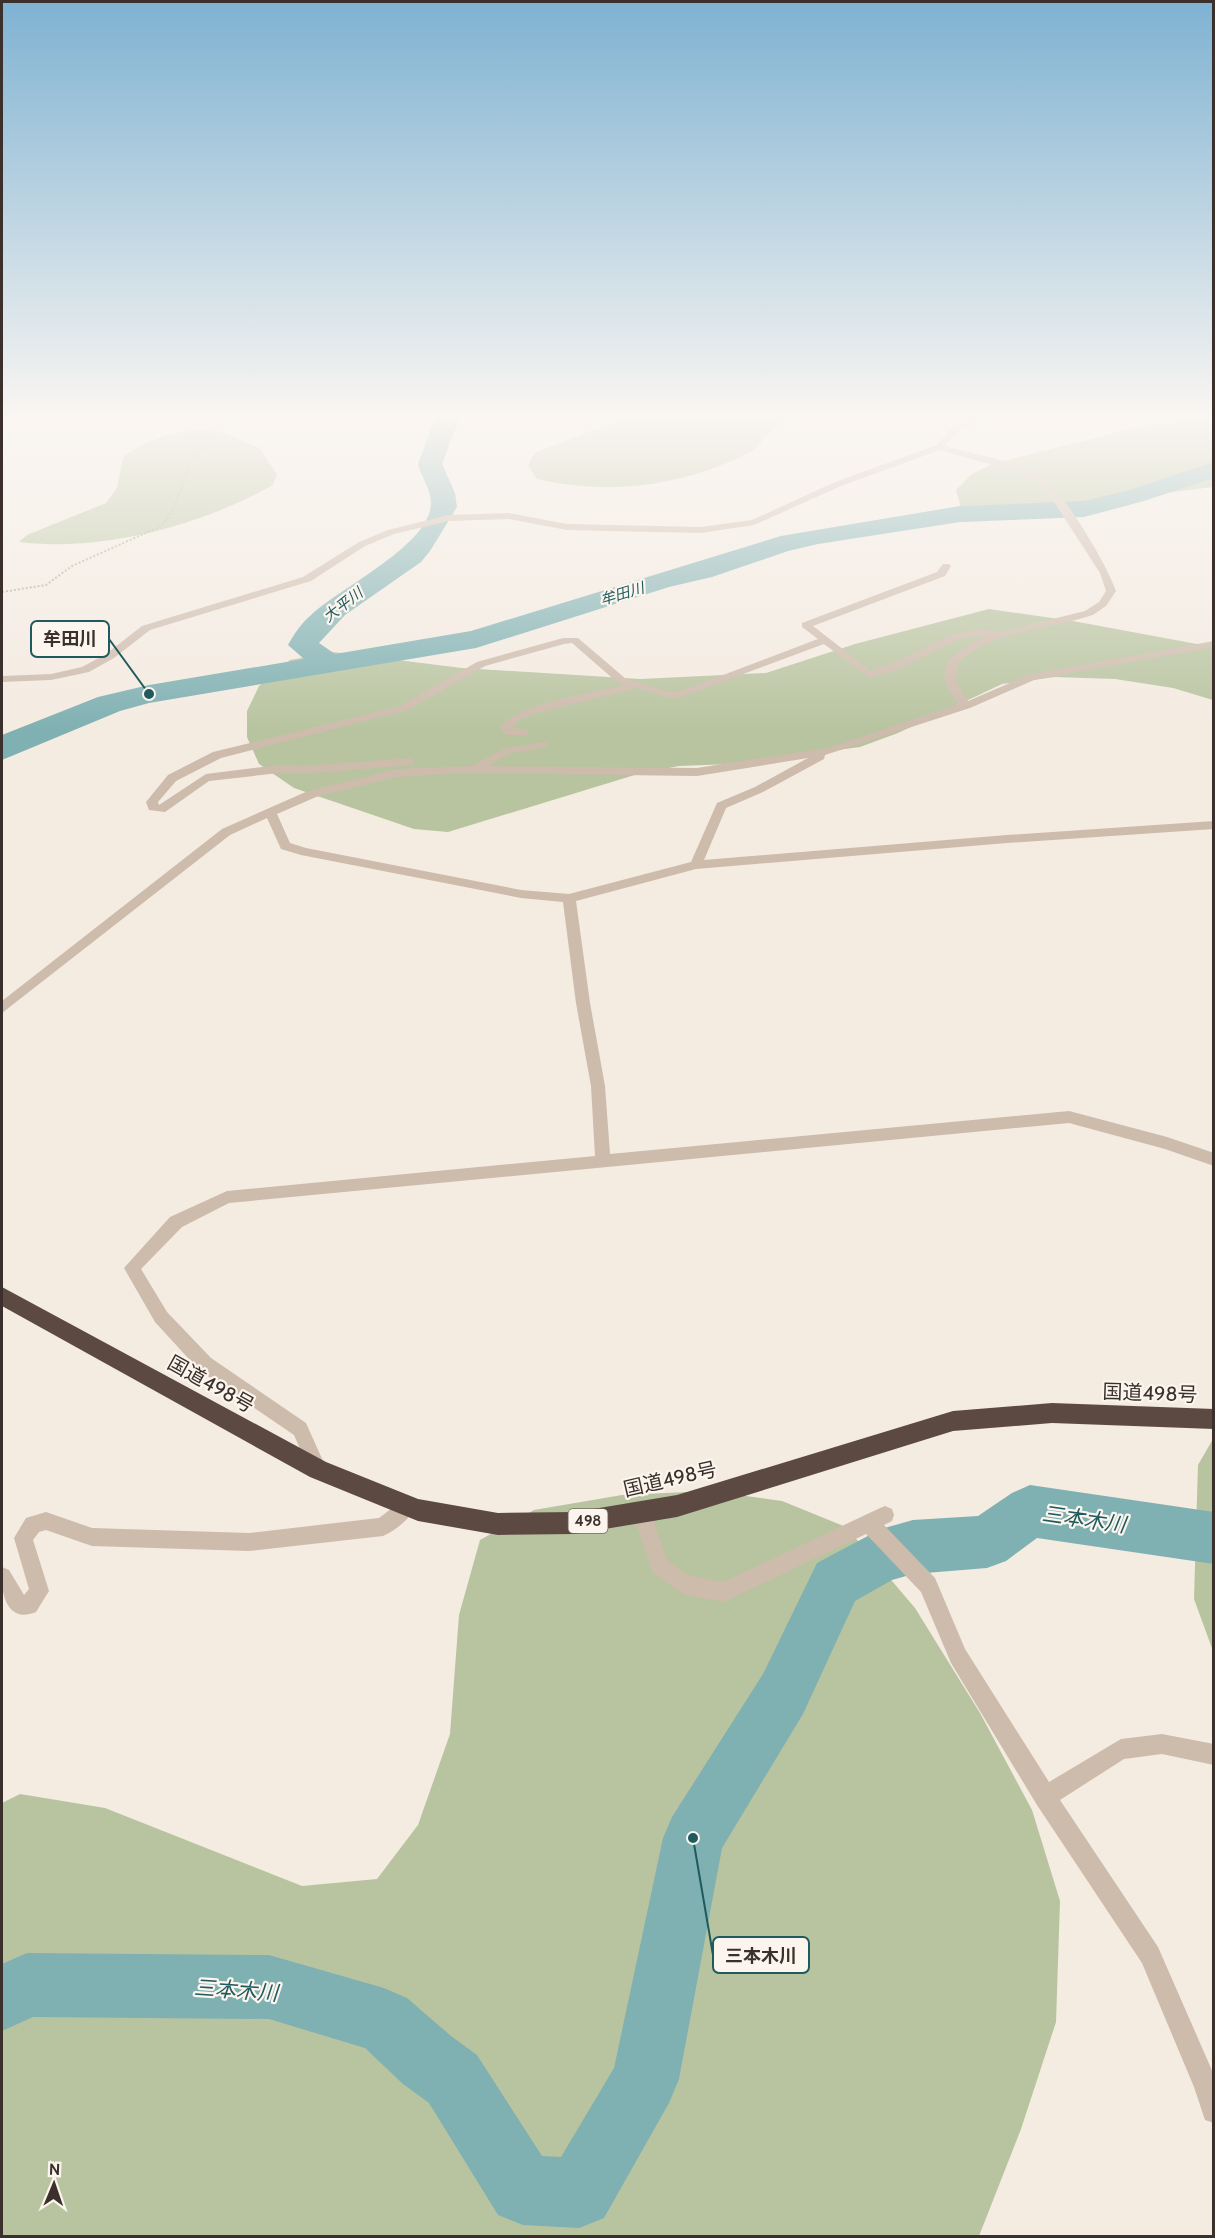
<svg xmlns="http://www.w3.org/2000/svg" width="1215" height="2238" font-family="Cabin,'Noto Sans JP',sans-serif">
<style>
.green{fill:#b8c4a0}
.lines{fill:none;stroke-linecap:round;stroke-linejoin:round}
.river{fill:#7fb0b2;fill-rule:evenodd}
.path{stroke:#b9a596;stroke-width:2;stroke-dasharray:2 2;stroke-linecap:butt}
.minor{fill:#cdbbac;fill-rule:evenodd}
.highway{fill:#5c4a42;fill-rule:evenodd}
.labels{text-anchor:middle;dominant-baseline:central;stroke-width:4.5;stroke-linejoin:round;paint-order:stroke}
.far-water-label{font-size:15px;font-style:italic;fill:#1f5a5e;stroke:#fbf5ee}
.shield{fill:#fbf5ee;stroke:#756b66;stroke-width:1.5}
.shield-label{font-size:15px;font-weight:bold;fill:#3b302b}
.near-street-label{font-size:20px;fill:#3b302b;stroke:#fbf5ee}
.near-water-label{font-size:21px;font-style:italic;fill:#1f5a5e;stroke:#fbf5ee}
.leader{fill:none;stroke:#1f5a5e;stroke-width:2}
.callout-dot{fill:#1f5a5e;stroke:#fbf5ee;stroke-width:2}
.callout{fill:#fbf5ee;stroke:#1f5a5e;stroke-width:2}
.callout-label{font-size:18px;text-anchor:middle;font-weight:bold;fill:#3b302b}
</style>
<rect width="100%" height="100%" fill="#f4ebe1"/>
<!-- green -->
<g class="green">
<path d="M623 419H792C787 421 780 423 776 426 766 433 760 446 750 452 685 486 608 496 537 479L528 466 534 453Z"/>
<polygon points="1213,419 1213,487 1133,497 1064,513 1001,514 961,508 956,490 972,474 992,464 1151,424"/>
<path d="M194 430 225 433 259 448 277 474 273 485C200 526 102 552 19 542L27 535 106 503 117 488 123 457C145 441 167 434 194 430Z"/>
<polygon points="989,609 1073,621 1213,647 1213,700 1173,688 1115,679 1055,677 1002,684 898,733 860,747 732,764 679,766 638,774 448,832 414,829 294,788 259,764 247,737 247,711 259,686 290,660 333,652 462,668 640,679 766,673 855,644"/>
<polygon points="1213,1439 1213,1651 1194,1599 1198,1465"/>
<polygon points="709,1491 782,1501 846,1527 915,1608 980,1713 1032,1810 1060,1901 1056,2022 1021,2129 979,2236 2,2236 2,1803 20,1794 105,1808 302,1886 377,1879 418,1825 450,1734 459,1615 480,1540 534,1510 622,1495"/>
</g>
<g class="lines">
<!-- river -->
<g class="river">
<path d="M435 419H459L442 464 455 493 457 507 430 551 421 562 345 615 319 643 335 654 471 631 781 536 960 506 1084 501 1126 491 1214 462V478L1144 501 1084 517 960 522 818 544 788 551 712 577 669 587 476 648 149 703 120 711 2 760V735L98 697 149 685 304 659 288 645C294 634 301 624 310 616 339 588 431 545 431 503 431 489 421 477 418 464Z"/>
<polygon points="1030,1485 1214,1512 1214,1564 1037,1538 1006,1561 987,1568 913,1574 892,1580 855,1601 803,1714 722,1848 679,2079 669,2103 604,2218 579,2228 523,2225 498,2215 429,2103 403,2084 365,2048 269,2019 33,2017 2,2031 2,1964 27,1953 269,1955 384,1988 407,1998 451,2036 477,2055 542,2156 561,2157 614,2068 663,1838 672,1817 763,1674 817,1563 881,1529 913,1520 978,1516 1012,1493"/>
</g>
<!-- path -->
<path class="path" d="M2 592 46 585 72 566 159 527C178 511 180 485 190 464 198 448 215 433 226 419"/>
<!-- minor -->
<g class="minor">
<path d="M971 419H981L959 431 945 446C976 455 1014 460 1041 477 1064 491 1107 565 1116 591L1106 606 1093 615C1048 630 992 629 958 664L956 682 968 701 1031 674 1214 641V647L1034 680 970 708 825 755 824 759 763 792 726 808 704 860 1007 835 1214 821V829L1007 843 696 869 576 901 590 1003 605 1086 610 1154 1069 1111 1167 1137 1214 1153V1166L1165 1149 1069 1123 229 1203 182 1227 141 1269 167 1312 211 1358 306 1423 327 1470 324 1476 318 1479 312 1476 294 1435 199 1370 155 1322 124 1268 170 1217 227 1191 595 1156 591 1086 576 1003 563 902 521 898 301 855 281 849 267 818 230 835 2 1013V1001L222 829 308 791 397 769 472 766 503 749 544 742 548 743V747L511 753 487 766 697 768 832 747 959 704C955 698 949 691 946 683 937 658 969 644 987 636L962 638 901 668 870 678 824 644 679 698H668L638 688 541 712 519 720 512 727 528 731V735H506L500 727C519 703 594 693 625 685L618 683 572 643 564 644 485 666 408 710 221 758 176 781 158 802 159 805 206 774 279 765 302 766 409 758 413 759V765L302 774 279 773 209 781 165 812 149 810 146 802 168 775 213 752 400 706 477 662 563 638H578L626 679 669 692H678L818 639 802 627V623L937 572 943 564H949L951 566 945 576 813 626 871 671 893 663 954 634 983 629 1000 632 1085 611 1099 602 1106 591 1100 573 1054 502 1037 482 1020 473 940 450 841 486 754 525 701 533 567 530 509 519 449 521 394 534 365 546 311 581 150 630 114 658 89 672 51 680 2 682V676L51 674 82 667 106 654 142 626 303 577 359 542 388 530 449 515 509 513 567 524 701 527 752 520 835 482 937 445 949 431ZM808 758 755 787 717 803 691 862 569 894 521 890 306 848 290 843 277 814 316 797 397 777 463 773 697 776Z"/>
<path d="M407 1497 414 1500 416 1506C411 1518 395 1531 383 1536L249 1551 92 1546 46 1530 39 1532 33 1540 49 1591 36 1612C5 1625 0 1589 2 1567L9 1570 24 1595 29 1589 14 1538 26 1518 46 1512 92 1528 249 1533 379 1518Z"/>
<polygon points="641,1503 648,1506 667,1560 687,1575 723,1582 878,1509 885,1506 892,1509 894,1515 892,1521 884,1525 935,1578 965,1649 1049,1782 1121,1739 1162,1734 1214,1744 1214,1765 1162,1754 1124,1759 1060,1800 1158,1947 1214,2075 1214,2123 1205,2120 1194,2087 1142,1963 1037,1805 951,1663 921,1592 866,1534 724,1602 683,1594 653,1573 632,1512 634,1506"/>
</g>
<!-- highway -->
<polygon class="highway" points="2,1287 326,1462 418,1499 498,1513 575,1512 677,1495 953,1411 1052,1403 1214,1409 1214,1429 1052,1423 953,1431 677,1517 575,1534 498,1535 418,1521 310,1477 2,1306"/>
</g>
<!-- sky -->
<linearGradient id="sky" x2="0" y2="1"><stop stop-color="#7eb2d2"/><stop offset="0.57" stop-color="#faf6f2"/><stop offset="1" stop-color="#faf6f2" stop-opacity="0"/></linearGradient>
<rect width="1215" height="732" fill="url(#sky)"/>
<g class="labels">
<!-- far-water labels -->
<g class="far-water-label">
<text transform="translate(622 594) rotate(-17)">牟田川</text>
<text transform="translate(343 605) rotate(-38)">大平川</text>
</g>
<!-- shield labels -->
<rect class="shield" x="568.5" y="1509" width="39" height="24" rx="4.5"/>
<g class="shield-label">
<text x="588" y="1521">498</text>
</g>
<!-- near-street labels -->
<g class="near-street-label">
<text transform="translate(211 1384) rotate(29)">国道498号</text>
<text transform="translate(1150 1393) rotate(2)">国道498号</text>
<text transform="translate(670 1479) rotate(-13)">国道498号</text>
</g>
<!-- near-water labels -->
<g class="near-water-label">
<text transform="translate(1084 1519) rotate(8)">三本木川</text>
<text transform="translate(236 1990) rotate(4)">三本木川</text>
</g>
</g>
<!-- callouts -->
<path class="leader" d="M149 694L109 639M693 1838L713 1955"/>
<g class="callout-dot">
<circle cx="149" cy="694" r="6"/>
<circle cx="693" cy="1838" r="6"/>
</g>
<g class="callout">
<rect x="31" y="621" width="78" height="36" rx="6"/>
<rect x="713" y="1937" width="96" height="36" rx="6"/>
</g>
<g class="callout-label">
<text x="70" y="645">牟田川</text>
<text x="761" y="1962">三本木川</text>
</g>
<!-- border -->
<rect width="1215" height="2238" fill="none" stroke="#3b302b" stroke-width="6"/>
<!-- north arrow -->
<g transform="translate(54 2184) rotate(2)" stroke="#fbf5ee" stroke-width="4.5" paint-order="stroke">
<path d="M0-4.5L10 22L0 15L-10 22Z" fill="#3b302b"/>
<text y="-9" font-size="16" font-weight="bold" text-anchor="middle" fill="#3b302b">N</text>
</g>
</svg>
